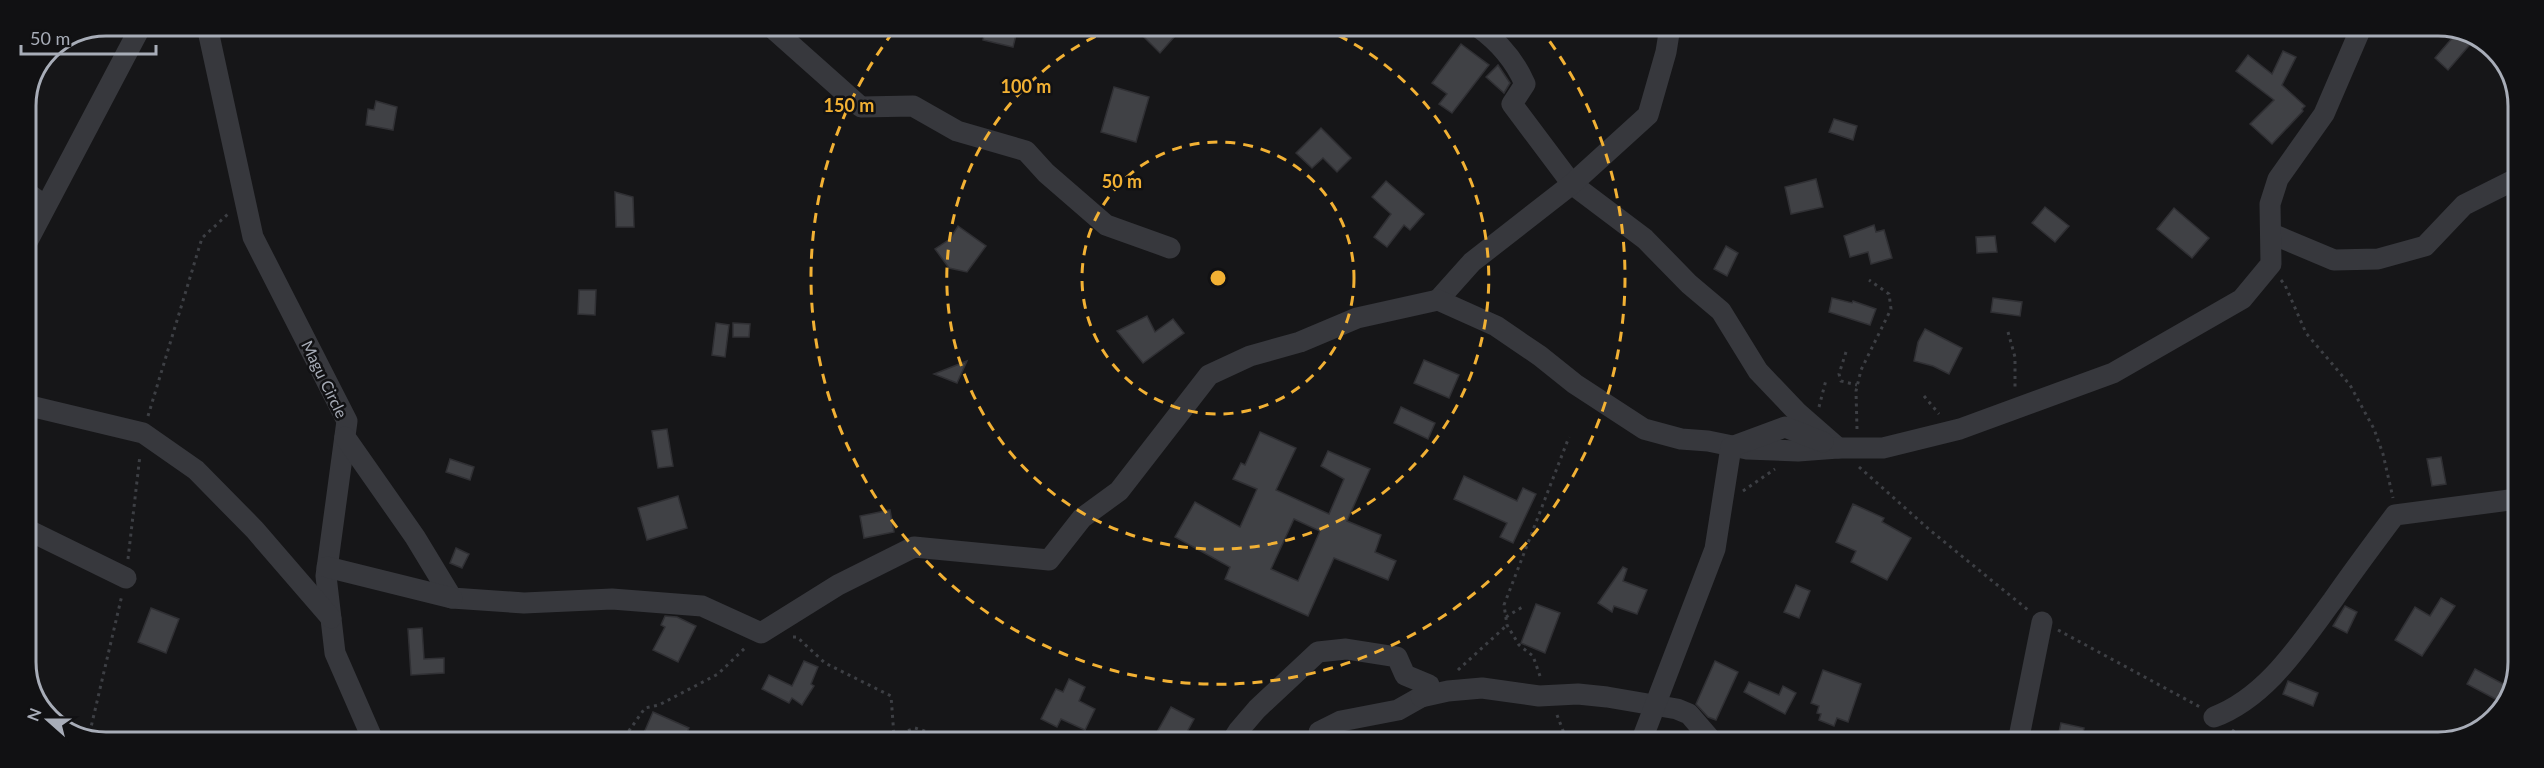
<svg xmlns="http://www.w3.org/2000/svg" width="2544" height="768" font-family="Lato,sans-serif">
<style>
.building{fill:#404145;stroke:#303034;stroke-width:1.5;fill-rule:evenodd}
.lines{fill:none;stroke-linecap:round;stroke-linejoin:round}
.path{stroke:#3d3f44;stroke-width:3;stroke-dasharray:3 4.5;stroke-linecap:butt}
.minor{stroke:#37383d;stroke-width:21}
.ring{fill:none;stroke:#f2b134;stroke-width:3;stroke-dasharray:10 8}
.labels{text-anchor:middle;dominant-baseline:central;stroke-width:5;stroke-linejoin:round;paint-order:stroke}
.street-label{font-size:16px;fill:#a8adb8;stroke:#111113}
.rim{fill:none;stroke:#a8adb8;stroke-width:3}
.centre{fill:#f2b134;stroke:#111113;stroke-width:3}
.ring-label{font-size:18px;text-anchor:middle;font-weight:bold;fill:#f2b134;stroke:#111113;stroke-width:5;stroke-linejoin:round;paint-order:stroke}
</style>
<rect width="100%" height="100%" fill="#161618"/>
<!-- building -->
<g class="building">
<polygon points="986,27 1018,27 1013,47 983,40"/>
<polygon points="1134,27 1183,27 1160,53"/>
<polygon points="2460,29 2473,41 2448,70 2435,58"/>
<polygon points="1461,44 1489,65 1452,113 1439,104 1447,94 1432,83"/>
<polygon points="2283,51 2296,57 2282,85 2305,106 2302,109 2303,111 2272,144 2250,124 2274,100 2236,71 2248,55 2272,74"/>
<polygon points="1498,65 1510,83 1504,93 1486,77"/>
<polygon points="1114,87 1149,97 1136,142 1101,132"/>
<polygon points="376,101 397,107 393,130 366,125 368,109 374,110"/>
<polygon points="1834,119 1857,126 1853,140 1829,132"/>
<polygon points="1321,128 1351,158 1337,172 1323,158 1312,168 1296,153"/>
<polygon points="1816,179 1823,207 1791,214 1785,187"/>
<polygon points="1386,181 1424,214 1410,230 1404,225 1387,247 1374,237 1391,214 1372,197"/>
<polygon points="615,192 633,197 634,227 616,227"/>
<polygon points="2045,207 2069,226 2055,242 2032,223"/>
<polygon points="2174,208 2209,238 2192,258 2157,229"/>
<polygon points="1874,225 1876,232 1884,230 1892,258 1871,264 1868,252 1850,257 1844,236"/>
<polygon points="958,226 986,246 967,272 949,268 935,249 950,239"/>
<polygon points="1995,236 1997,252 1977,253 1976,237"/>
<polygon points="1726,246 1738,253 1727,276 1714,269"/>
<polygon points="579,290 596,290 595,315 578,314"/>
<polygon points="1832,298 1852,303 1853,301 1876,309 1870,325 1829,312"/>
<polygon points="1993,298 2022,302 2020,316 1991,312"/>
<polygon points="1147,316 1155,332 1173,319 1184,333 1143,363 1117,331"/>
<polygon points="716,323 729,325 725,357 712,355"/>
<polygon points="733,323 750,324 749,337 733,337"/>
<polygon points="1925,329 1962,348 1949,374 1933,366 1914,361 1918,342"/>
<polygon points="1424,360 1459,375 1449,398 1414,383"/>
<polygon points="967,361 957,383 934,374"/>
<polygon points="1401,407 1435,423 1428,439 1394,423"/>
<polygon points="667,429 673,466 658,468 652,431"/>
<path d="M1260 432 1296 448 1276 490 1329 514 1344 479 1321 466 1328 451 1370 469 1347 521 1381 535 1375 552 1396 561 1388 580 1334 558 1308 616 1225 579 1230 567 1175 537 1195 502 1240 527 1257 489 1233 479 1241 463 1245 465ZM1294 519 1320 531 1298 581 1271 569Z"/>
<polygon points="2441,457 2446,484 2432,486 2427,459"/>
<polygon points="450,459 474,467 470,480 446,472"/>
<polygon points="1464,476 1517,501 1523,488 1536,494 1513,543 1500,537 1507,523 1454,499"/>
<polygon points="678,496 687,528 647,540 638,508"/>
<polygon points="1853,504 1884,518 1882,522 1911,538 1887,580 1851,562 1856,551 1836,542"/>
<polygon points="890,510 894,532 864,538 860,516"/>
<polygon points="456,548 469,554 462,568 450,563"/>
<polygon points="1623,567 1627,569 1623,581 1647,590 1637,614 1614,606 1612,612 1598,603"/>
<polygon points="1796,585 1810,591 1799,618 1784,612"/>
<polygon points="2441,598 2455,606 2422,656 2395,640 2415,607 2430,616"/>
<polygon points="1536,604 1560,613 1545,653 1521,643"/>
<polygon points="2345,606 2357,612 2347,633 2333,626"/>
<polygon points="151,608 179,619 166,653 138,642"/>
<polygon points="665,616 677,617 696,626 678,662 653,650 665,627 661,625"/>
<polygon points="422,628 424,659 444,658 444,673 411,675 408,629"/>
<polygon points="804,661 818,667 811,684 814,686 802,705 792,698 789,703 762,689 769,675 792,686"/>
<polygon points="1715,661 1738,672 1716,720 1708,717 1696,704"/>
<polygon points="2475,669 2507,686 2499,701 2467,684"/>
<polygon points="1823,670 1861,684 1848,722 1837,718 1834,726 1819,720 1821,714 1817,713 1819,706 1811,703"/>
<polygon points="1069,679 1085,687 1079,701 1095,709 1085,730 1061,719 1057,727 1041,719 1056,689 1063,692"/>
<polygon points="2288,681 2318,693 2313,706 2283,694"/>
<polygon points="1749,682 1779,695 1783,686 1796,693 1785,714 1744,692"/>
<polygon points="1171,707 1194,719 1182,741 1152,741"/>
<polygon points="653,712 689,728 684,740 644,740 646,736 643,735"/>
<polygon points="2061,723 2084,728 2081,742 2058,737"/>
</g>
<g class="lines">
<!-- path -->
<g class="path">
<polyline points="2281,280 2285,285 2306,333 2350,385 2374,429 2383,454 2393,498"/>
<polyline points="2008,332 2015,357 2015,389"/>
<polyline points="1846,352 1839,374 1841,381 1857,385"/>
<polyline points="1924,396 1939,414"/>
<polyline points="1819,407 1826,380"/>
<polyline points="148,416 202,238 228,214"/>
<polyline points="1857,429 1856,391 1861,370 1891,309 1889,294 1869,280"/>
<polyline points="1859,467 1931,531 2028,610"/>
<polyline points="1743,491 1775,469"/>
<polyline points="128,559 140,455"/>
<polyline points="1506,617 1524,606"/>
<polyline points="2058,630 2200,707"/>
<polyline points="793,637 797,637 825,663 891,696 894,736 882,741"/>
<polyline points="1458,670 1506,626"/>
<polyline points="1540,676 1533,656 1519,645 1507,625 1504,605 1569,437"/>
<polyline points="1557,715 1567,741"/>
<polyline points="2232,730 2250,742"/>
<polyline points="894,736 915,728 956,741"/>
<polyline points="88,740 122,595"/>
<polyline points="617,740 626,735 645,708 659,705 718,674 746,647"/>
</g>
<!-- minor -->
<g class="minor">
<polyline points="207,26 253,237 347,421 326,576 335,653 373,740"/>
<polyline points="770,26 861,107 913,106 957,131 1026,151 1046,173 1106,225 1170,248"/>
<path d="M1478 27C1499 42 1515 61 1525 84L1512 104 1572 184 1645 239 1689 284 1721 311 1758 371 1798 413 1838 448"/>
<polyline points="26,192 45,206"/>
<polyline points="2272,234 2334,260 2378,259 2425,246 2464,205 2518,178"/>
<polyline points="26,244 141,26"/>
<polyline points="1438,300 1472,262 1572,184 1648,115 1666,52 1670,27"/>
<polyline points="26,405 143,433 196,470 255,530 331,618"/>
<polyline points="345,437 415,537 452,598 524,603 612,599 702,606 761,633 838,585 914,547 1049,560 1082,518 1119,491 1209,375 1250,356 1300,342 1357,318 1438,300 1496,326 1540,356 1575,384 1644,429 1681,439 1708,441 1747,449 1798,451 1838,448 1883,448 1960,429 2113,373 2242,299 2271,264 2270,204 2278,179 2324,114 2361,28"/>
<polyline points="26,529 126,578"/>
<polyline points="327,567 452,598"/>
<path d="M2214 717C2267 697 2300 644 2333 600 2353 571 2374 543 2395 515L2517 499"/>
<polyline points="1319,732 1341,721 1398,710 1421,697"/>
<polyline points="1232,741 1239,730 1257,709 1318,652 1346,649 1397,657 1405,675 1429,685 1421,697 1448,691 1482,688 1539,696 1578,694 1607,697 1677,709 1689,714 1713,742"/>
<polyline points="1641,742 1715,549 1731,447 1785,427 1823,442"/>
<polyline points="2018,742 2042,622"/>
</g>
</g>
<!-- distance rings -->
<g class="ring">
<circle cx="1218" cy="278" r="136"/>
<path d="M1322 28A271 271 0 1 1 1116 27"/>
<path d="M1539 27A407 407 0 1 1 897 27"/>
</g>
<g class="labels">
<!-- street labels -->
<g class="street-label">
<text transform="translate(325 379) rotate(64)">Magu Circle</text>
</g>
</g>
<!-- crop -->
<path d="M0 0H2544V768H0ZM106 36H2438A70 70 0 0 1 2508 106V662A70 70 0 0 1 2438 732H106A70 70 0 0 1 36 662V106A70 70 0 0 1 106 36Z" fill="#111113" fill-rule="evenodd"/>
<path class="rim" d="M106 36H2438A70 70 0 0 1 2508 106V662A70 70 0 0 1 2438 732H106A70 70 0 0 1 36 662V106A70 70 0 0 1 106 36Z"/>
<circle cx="1218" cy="278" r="9" class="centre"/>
<g class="ring-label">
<text x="1026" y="93">100 m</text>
<text x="849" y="112">150 m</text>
<text x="1122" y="188">50 m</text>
</g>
<!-- north arrow -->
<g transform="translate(48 720) rotate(291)" stroke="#111113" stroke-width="4.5" paint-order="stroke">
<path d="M0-4.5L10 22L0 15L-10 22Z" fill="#a8adb8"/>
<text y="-9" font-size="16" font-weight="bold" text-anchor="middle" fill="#a8adb8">N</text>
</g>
<!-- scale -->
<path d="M21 45v9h135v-9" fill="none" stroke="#a8adb8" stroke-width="3"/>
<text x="30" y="45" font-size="18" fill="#a8adb8" stroke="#111113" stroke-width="4.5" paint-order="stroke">50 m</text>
</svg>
